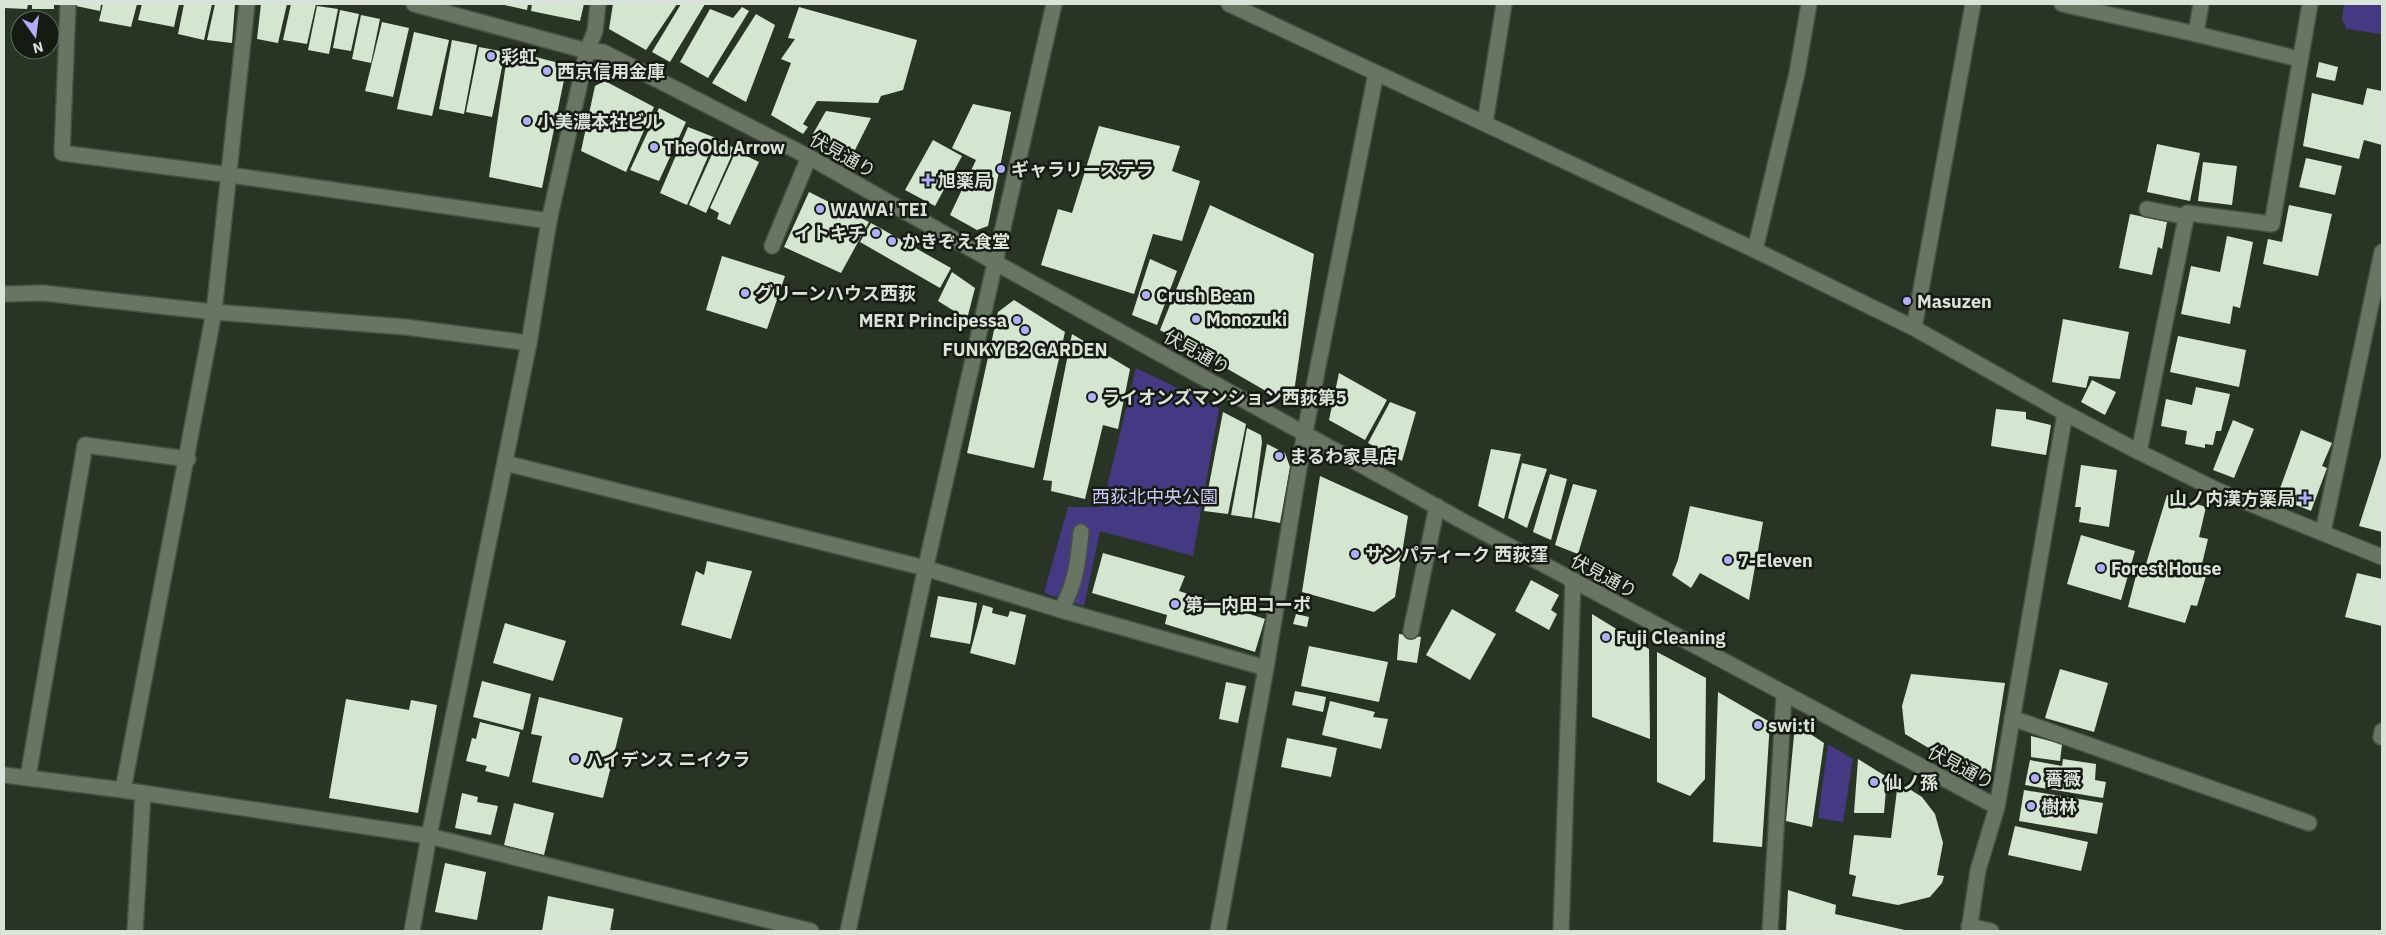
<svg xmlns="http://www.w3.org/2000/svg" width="2386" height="935" font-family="'IBM Plex Sans','Noto Sans JP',sans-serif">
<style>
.green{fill:#453984}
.building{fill:#d5e6d0}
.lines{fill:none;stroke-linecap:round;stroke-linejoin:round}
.minor-casing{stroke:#455042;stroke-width:18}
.minor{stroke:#677562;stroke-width:15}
.poi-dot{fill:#b2adf9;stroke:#151b13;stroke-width:2}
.labels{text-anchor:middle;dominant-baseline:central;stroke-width:5;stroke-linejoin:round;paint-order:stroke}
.poi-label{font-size:18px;font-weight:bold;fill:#dae3d8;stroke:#151b13;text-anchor:start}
.street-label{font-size:18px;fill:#dae3d8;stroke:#151b13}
.park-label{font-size:18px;fill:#cdcbf9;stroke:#151b13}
</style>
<rect width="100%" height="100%" fill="#283525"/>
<!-- green -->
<g class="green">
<polygon points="2344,4 2382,4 2381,34 2347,29 2342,20"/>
<polygon points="1136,368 1219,408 1193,556 1100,531 1084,606 1044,593 1068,507 1102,507"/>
<polygon points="1828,744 1853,759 1843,822 1818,818"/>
</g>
<!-- building -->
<g class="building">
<polygon points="4,4 28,4 27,9 4,8"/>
<rect x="32" y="4" width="22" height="5"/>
<polygon points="76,4 101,4 100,11 76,6"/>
<polygon points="103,4 137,4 131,27 99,21"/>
<polygon points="142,4 179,4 174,27 138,20"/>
<polygon points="184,4 212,4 204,40 178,34"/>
<polygon points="215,4 235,4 232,43 207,40"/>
<polygon points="261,4 287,4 278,43 257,39"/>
<polygon points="291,4 316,4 307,44 283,40"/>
<polygon points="500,4 528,4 527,10"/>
<polygon points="532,4 584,4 580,21 531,11"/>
<polygon points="613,4 677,4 646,50 609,29"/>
<polygon points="681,4 705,4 670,62 652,52"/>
<polygon points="317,6 338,9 329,54 308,50"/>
<polygon points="742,7 749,11 708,78 680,62 710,9 733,18"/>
<polygon points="799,7 917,40 903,90 881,96 878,103 817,101 803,124 808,127 803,134 771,115 791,63 781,59 795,39 788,38"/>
<polygon points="340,10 359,14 351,51 333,48"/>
<polygon points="756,14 775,25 746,102 712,83"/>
<polygon points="361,15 380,19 371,63 352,59"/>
<polygon points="382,22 409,28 393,97 365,91"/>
<polygon points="414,32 449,40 432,116 397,109"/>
<polygon points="452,40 477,45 464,114 439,109"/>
<polygon points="479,47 505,52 492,117 466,112"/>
<polygon points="508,50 567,65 542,188 489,177"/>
<polygon points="2319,62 2338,67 2335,81 2316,77"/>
<polygon points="605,81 654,107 626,172 581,151 595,86"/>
<polygon points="2367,88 2382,91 2382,145 2364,140 2359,159 2303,146 2312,93 2363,105"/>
<polygon points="973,104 1011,112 988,226 977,230 950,215 976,160 952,148"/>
<polygon points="659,108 686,122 659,181 630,170"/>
<polygon points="826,111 871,118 850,160 810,139"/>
<polygon points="1099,126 1180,146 1172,171 1200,181 1182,241 1153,234 1134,294 1041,265 1058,209 1072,213"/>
<polygon points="688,127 716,138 687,205 660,193"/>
<polygon points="933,140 962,156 935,206 905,190"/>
<polygon points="718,141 735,148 706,213 689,205"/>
<polygon points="2157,144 2200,153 2190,201 2147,192"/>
<polygon points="736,151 759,162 730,225 717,219 719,213 710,208"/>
<polygon points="2306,158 2342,166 2335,195 2299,187"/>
<polygon points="2203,162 2237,166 2232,205 2198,201"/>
<polygon points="809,192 869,222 841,273 784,247"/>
<polygon points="1210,205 1314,254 1292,406 1160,330"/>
<polygon points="2289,205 2332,214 2318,276 2263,264 2268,239 2282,242"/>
<polygon points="2130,214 2167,222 2162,249 2158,247 2152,275 2119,268"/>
<polygon points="871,223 951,268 940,288 860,242"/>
<polygon points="2227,236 2253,242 2240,308 2233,306 2230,324 2181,314 2191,266 2220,272"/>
<polygon points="722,256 785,276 767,329 706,310"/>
<polygon points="1150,259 1177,271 1157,325 1132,315"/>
<polygon points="952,272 975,288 967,319 938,301"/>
<polygon points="1014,300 1065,332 1034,468 967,453 998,312"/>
<polygon points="2063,319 2129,332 2120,379 2089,376 2086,388 2052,382"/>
<polygon points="1072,334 1130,369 1118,429 1103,425 1085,499 1051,491 1052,481 1043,480"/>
<polygon points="2178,336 2246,350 2239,387 2170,372"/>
<polygon points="1339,373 1387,400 1365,440 1329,420"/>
<polygon points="2092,380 2116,392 2105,415 2081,402"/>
<polygon points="2196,387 2230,394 2221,431 2216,431 2213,445 2205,444 2205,448 2185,444 2187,431 2161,426 2166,399 2192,405"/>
<polygon points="1390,402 1416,412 1402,461 1368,443"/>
<polygon points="1996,409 2026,412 2026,419 2051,425 2046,455 1991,446"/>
<polygon points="1223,412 1246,424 1228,514 1204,511"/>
<polygon points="2233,420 2254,429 2234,478 2213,470"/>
<polygon points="1247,428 1261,435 1262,442 1252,518 1231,515"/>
<polygon points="2301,430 2332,443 2322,466 2327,468 2311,511 2277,497"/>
<polygon points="1267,444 1285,453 1290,467 1280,523 1254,518"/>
<polygon points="1491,449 1521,454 1504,519 1478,506"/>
<polygon points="2382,454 2382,532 2359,526"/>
<polygon points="1522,463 1547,469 1527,528 1508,518"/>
<polygon points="2081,465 2117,470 2109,527 2079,522 2081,507 2075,507"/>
<polygon points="1550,474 1567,479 1551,540 1533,532"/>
<polygon points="1320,476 1408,516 1395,597 1374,612 1302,592"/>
<polygon points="1573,484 1597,490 1578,554 1555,545"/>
<polygon points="2167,495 2206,507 2199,537 2208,539 2202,564 2209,566 2197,606 2191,605 2185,623 2128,607 2139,564 2146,564"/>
<polygon points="1690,506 1763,522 1749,600 1700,573 1691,588 1672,575 1678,560"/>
<polygon points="2081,535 2135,551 2121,600 2067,584"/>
<polygon points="1103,553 1185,576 1179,591 1265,619 1255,652 1165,624 1167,615 1092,593"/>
<polygon points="707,561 752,571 731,639 681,625 696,571 704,575"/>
<polygon points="2357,573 2382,579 2382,626 2345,617"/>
<polygon points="1531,580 1559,595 1551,610 1557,614 1549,630 1515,611"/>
<polygon points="938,596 977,603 970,644 930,637"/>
<polygon points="983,605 993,608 992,613 1008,617 1010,611 1026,615 1015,665 970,653"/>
<polygon points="1452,609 1496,634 1470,680 1426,655"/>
<polygon points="1296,614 1309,617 1307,627 1293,624"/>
<polygon points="1592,614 1649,649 1650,739 1592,717"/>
<polygon points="505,623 566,641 553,681 493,663"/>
<polygon points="1399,634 1421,637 1417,663 1397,660"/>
<polygon points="1309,646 1388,662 1379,702 1301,686"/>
<polygon points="1657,652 1706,678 1705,779 1690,796 1657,782"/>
<polygon points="2060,669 2108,683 2094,732 2045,718"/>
<polygon points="1911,674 2005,683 1991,772 1978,777 1905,734 1902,706"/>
<polygon points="482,681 531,694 523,730 473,717"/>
<polygon points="1226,682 1246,686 1238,723 1219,719"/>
<polygon points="1295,691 1326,697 1323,712 1292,705"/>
<polygon points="1718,692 1770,722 1762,847 1713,842"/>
<polygon points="539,697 623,718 603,798 532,782 542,736 531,734"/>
<polygon points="346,699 409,710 411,700 437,705 418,813 329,798"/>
<polygon points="1330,701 1375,712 1373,717 1388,719 1381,749 1322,735"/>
<polygon points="480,722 520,732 509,777 485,771 487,766 466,761 472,738 476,739"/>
<polygon points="1795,724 1824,743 1812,827 1786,821"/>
<polygon points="2031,736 2062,744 2060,761 2031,757"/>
<polygon points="1287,738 1337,748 1331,777 1281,767"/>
<polygon points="1858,759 1887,777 1884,813 1854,813"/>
<polygon points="2063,759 2096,764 2095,780 2106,782 2103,798 2025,785 2030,760 2062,766"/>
<polygon points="1898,782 1922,797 1935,814 1943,843 1937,875 1944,876 1942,883 1930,897 1898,905 1852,896 1856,876 1849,874 1854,835 1891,838"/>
<polygon points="2024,790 2103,803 2097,834 2019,821"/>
<polygon points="462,793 478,797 477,802 498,806 491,835 455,828"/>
<polygon points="514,803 554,813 544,855 504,845"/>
<polygon points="2015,826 2088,842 2081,871 2008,855"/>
<polygon points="445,863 486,872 477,920 435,912"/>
<polygon points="1788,890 1836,905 1835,914 1909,931 1786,931"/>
<polygon points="548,896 614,909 610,931 542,931"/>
</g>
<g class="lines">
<!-- minor casing -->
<g class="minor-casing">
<g id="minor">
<polyline points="68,4 62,153 230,175 549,221"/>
<polyline points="414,4 587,51 603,52 809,157 996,263 1468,524 1997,807"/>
<polyline points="1229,4 1755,250 1914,328 2065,413 2139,452 2219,491 2382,557"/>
<polyline points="2062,4 2196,34"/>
<polyline points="2201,4 2196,34 2299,59"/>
<polyline points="1485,123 1504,4"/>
<polyline points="2147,209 2187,217"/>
<polyline points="772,246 809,157"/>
<polyline points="1755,250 1797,73 1809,4"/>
<polyline points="4,294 43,293 214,312 405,327 529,343"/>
<polyline points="1914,328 1973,4"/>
<polyline points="2139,452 2187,213 2272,224 2310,4"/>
<polyline points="505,463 925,568 1061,610 1266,668"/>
<polyline points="2323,532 2382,252"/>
<path d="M1061 610C1076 583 1078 562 1081 532"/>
<polyline points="1411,631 1437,506"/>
<polyline points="2012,718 2309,823"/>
<polyline points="2381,737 2382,731"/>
<polyline points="4,775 123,790 429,836 811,931"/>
<polyline points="28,777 85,445 188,459"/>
<polyline points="123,790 214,312 247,4"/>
<polyline points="1969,926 1991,931"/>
<polyline points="135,931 143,793"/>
<polyline points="412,931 429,836 529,343 549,221 587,51 595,31 598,4"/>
<polyline points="848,931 928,557 1054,4"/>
<polyline points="1218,931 1266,668 1305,432 1376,73"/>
<polyline points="1561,931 1573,580"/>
<polyline points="1770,931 1784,695"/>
<polyline points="1969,931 1978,870 1997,807 2065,413"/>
</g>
</g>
<!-- minor -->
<use href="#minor" class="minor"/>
</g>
<!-- markers -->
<g class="poi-dot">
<circle cx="491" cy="56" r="5"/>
<circle cx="547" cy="71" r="5"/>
<circle cx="527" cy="121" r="5"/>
<circle cx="654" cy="147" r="5"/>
<circle cx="1001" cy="169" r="5"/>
<path d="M925.5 172.5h5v5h5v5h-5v5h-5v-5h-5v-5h5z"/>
<circle cx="820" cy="209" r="5"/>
<circle cx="876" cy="233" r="5"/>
<circle cx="892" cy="241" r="5"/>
<circle cx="745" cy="293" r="5"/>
<circle cx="1146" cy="295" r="5"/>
<circle cx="1907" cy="301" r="5"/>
<circle cx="1196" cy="319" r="5"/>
<circle cx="1017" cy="320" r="5"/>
<circle cx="1025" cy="330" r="5"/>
<circle cx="1092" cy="397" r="5"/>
<circle cx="1279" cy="456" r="5"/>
<path d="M2302.5 490.5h5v5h5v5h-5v5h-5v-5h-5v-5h5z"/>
<circle cx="1355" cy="554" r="5"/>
<circle cx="1728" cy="560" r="5"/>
<circle cx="2101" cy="568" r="5"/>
<circle cx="1175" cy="604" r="5"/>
<circle cx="1606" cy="637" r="5"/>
<circle cx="1758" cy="725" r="5"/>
<circle cx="575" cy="759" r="5"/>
<circle cx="2035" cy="778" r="5"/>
<circle cx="1874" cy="782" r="5"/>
<circle cx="2031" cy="806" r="5"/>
</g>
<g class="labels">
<!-- poi labels -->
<g class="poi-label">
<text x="501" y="56">彩虹</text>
<text x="557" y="71">西京信用金庫</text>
<text x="537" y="121">小美濃本社ビル</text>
<text x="664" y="147">The Old Arrow</text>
<text x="1011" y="169">ギャラリーステラ</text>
<text x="938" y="180">旭薬局</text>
<text x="830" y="209">WAWA! TEI</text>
<text x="866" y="233" text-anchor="end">イトキチ</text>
<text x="902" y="241">かきぞえ食堂</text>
<text x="755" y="293">グリーンハウス西荻</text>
<text x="1156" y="295">Crush Bean</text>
<text x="1917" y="301">Masuzen</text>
<text x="1206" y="319">Monozuki</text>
<text x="1007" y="320" text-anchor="end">MERI Principessa</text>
<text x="1025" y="349" text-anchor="middle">FUNKY B2 GARDEN</text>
<text x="1102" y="397">ライオンズマンション西荻第5</text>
<text x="1289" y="456">まるわ家具店</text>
<text x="2295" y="498" text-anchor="end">山ノ内漢方薬局</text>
<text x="1365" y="554">サンパティーク 西荻窪</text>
<text x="1738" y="560">7-Eleven</text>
<text x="2111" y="568">Forest House</text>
<text x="1185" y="604">第一内田コーポ</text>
<text x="1616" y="637">Fuji Cleaning</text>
<text x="1768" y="725">swi:ti</text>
<text x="585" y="759">ハイデンス ニイクラ</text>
<text x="2045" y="778">薔薇</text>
<text x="1884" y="782">仙ノ孫</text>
<text x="2041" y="806">樹林</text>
</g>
<!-- street labels -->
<g class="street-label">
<text transform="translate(843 155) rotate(29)">伏見通り</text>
<text transform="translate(1197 352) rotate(29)">伏見通り</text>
<text transform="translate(1604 576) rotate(28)">伏見通り</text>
<text transform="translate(1961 767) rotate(28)">伏見通り</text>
</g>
<!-- park labels -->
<g class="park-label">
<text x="1155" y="496">西荻北中央公園</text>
</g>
</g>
<!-- border -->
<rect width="2386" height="935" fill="none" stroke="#dae3d8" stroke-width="10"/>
<!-- north arrow -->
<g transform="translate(35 35) rotate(166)"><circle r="24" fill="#151b13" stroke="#646b62"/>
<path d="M0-4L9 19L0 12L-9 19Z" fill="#b2adf9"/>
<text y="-8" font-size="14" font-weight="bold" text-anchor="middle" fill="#dae3d8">N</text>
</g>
</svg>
